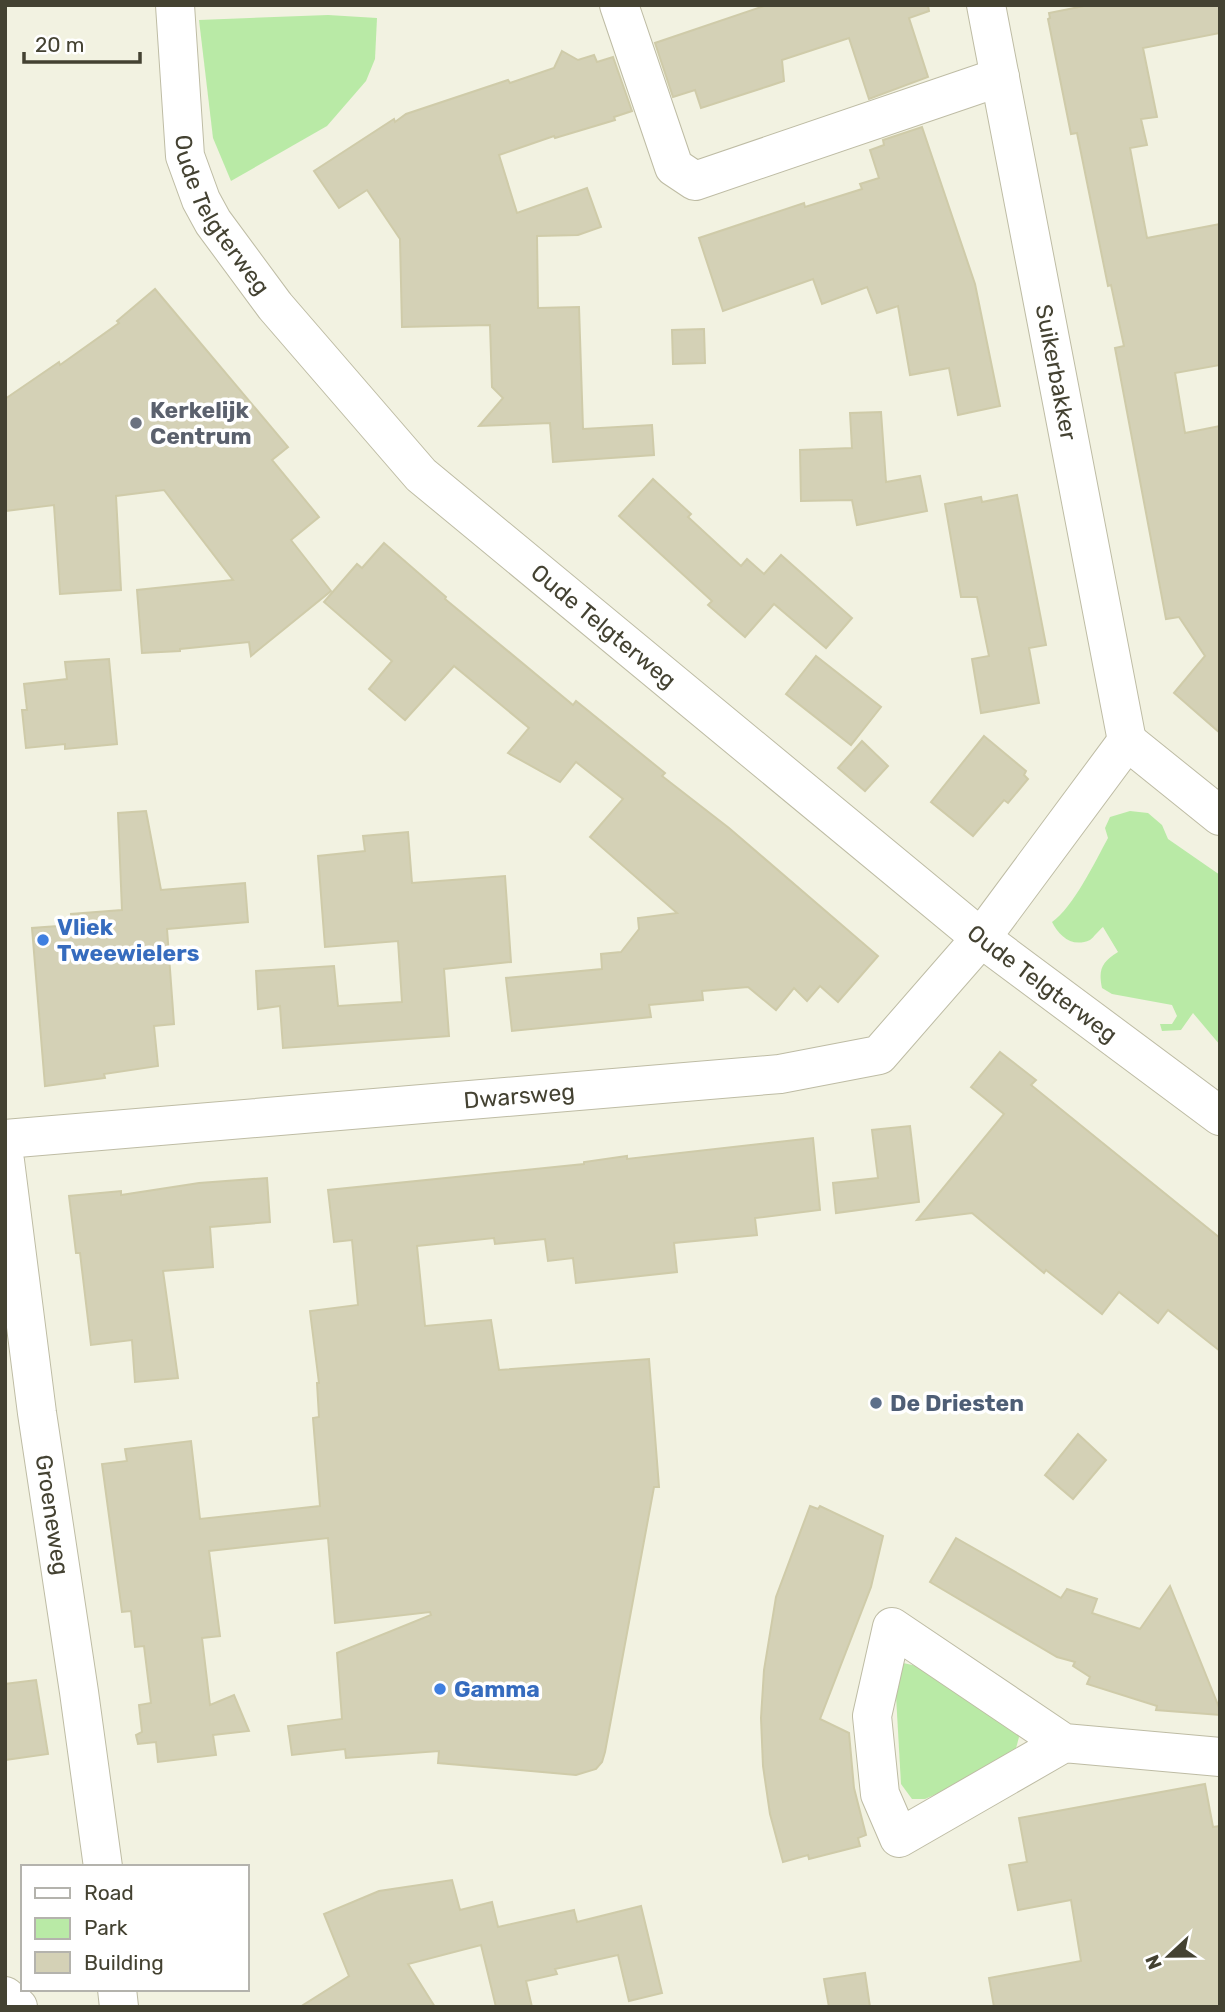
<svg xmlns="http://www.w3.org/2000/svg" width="1225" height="2012" font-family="Rubik,sans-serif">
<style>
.green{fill:#b9eaa6}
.building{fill:#d4d1b6;stroke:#cfcba9;stroke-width:2}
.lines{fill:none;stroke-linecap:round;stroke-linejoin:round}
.minor-casing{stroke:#bebca4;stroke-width:40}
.minor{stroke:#fff;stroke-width:38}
.worship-dot{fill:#6b7280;stroke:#fff;stroke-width:2.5}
.shop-dot{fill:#3f7fe0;stroke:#fff;stroke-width:2.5}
.service-dot{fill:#5c6f8a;stroke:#fff;stroke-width:2.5}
.labels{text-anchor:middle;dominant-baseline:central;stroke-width:7;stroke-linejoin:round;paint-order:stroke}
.street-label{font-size:23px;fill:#444232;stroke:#fff}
.worship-label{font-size:23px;font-weight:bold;fill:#5b616d;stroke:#fff;text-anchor:start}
.shop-label{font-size:23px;font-weight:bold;fill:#366cbe;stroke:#fff;text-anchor:start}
.service-label{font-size:23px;font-weight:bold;fill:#4e5e75;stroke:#fff;text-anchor:start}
</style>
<rect width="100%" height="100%" fill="#f2f2e1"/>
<!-- green -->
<g class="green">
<polygon points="328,15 377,18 375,59 366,81 327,126 231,181 213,138 199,20"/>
<path d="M1130 811 1148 813 1162 825 1168 839 1220 875V1045L1193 1013 1181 1030 1162 1031 1160 1024H1172L1177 1016 1172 1005 1112 994 1102 988C1098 969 1102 962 1118 952L1103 927C1099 930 1094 937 1090 940 1072 948 1059 936 1052 922 1073 908 1096 860 1108 838L1105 828 1110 817Z"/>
<polygon points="903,1663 922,1667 1012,1719 1019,1737 1013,1760 925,1799 912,1799 901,1784 895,1678"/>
</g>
<!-- building -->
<g class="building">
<polygon points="767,5 928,5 929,11 909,18 928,77 869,99 849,38 782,60 784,81 769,86 701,108 695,90 673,97 655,43"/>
<polygon points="1089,5 1220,5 1220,33 1143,48 1157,117 1141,119 1147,145 1130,148 1147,238 1220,224 1220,365 1175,373 1185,433 1220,426 1220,733 1174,693 1205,656 1179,617 1166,619 1115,348 1124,346 1111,285 1108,286 1077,133 1071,134 1048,19 1050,18 1049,13"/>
<polygon points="562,51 578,60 594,55 597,62 613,57 632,111 614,117 615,120 555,138 554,136 499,155 517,213 587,188 601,227 578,235 537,236 538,308 579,307 583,429 652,425 654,455 553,462 550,423 479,426 503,398 492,387 490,325 402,327 400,239 367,190 339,208 314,171 394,119 395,122 406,114 508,80 510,83 554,68"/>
<polygon points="922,127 975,284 1000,406 958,415 949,368 910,375 898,306 877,313 867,287 822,304 813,279 723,311 699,238 804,203 805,207 862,189 860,184 879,178 870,150 884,145 883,140"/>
<polygon points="155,289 288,447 272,460 319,517 291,540 331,591 251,656 249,642 180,649 180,651 142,653 137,590 233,580 164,490 116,496 121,590 60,594 54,505 5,511 5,399 59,362 60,365 119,323 117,321"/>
<polygon points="704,329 705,363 673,364 672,330"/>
<polygon points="881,412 886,482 920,476 927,511 857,525 852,500 801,501 800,450 852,448 850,413"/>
<polygon points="653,479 691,514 688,517 741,566 747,559 764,574 781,555 852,618 826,648 774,604 745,637 708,605 712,601 619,516"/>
<polygon points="1017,495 1046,645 1029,648 1039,703 981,713 972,659 989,656 977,597 961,597 945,504 981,497 982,502"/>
<polygon points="384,543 446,597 445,599 573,705 576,701 665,773 662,776 729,828 878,956 838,1002 820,986 807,1001 794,988 776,1010 748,987 702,991 703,1000 649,1005 651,1017 512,1031 506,978 602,969 601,954 621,952 639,929 638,918 677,913 590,837 623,799 576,762 560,782 508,753 529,728 454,666 405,720 369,689 392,661 324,602 357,564 362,568"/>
<polygon points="816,656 881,707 851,745 786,694"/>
<polygon points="109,659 117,744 65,749 65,744 26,748 22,710 27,710 24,684 67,679 65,662"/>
<polygon points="984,736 1026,771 1024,775 1028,779 1008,803 1004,800 973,836 931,802"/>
<polygon points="862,741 888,766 865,791 838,768"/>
<polygon points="146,811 161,890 245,883 248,922 167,929 174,1024 154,1026 158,1066 104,1074 105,1078 45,1086 32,928 72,925 71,914 122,910 118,813"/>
<polygon points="408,832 412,883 505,876 511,962 444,969 449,1036 283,1048 280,1006 258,1009 256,971 334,966 338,1006 402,1002 398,941 325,947 318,856 365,851 363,836"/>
<polygon points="1000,1052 1036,1080 1031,1085 1220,1238 1220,1351 1168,1310 1158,1323 1119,1292 1102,1314 1046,1270 1044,1273 972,1213 917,1220 1004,1114 971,1087"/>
<polygon points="910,1126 919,1202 836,1213 833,1183 878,1178 872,1130"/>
<polygon points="813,1138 820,1210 755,1218 757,1235 674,1243 677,1272 576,1283 573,1258 548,1261 545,1239 495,1244 494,1238 417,1246 425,1326 491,1320 499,1370 649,1359 659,1487 654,1487 605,1752 602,1762 596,1769 576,1775 438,1763 439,1751 346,1758 345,1749 292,1755 288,1726 342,1719 337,1653 431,1615 430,1612 335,1623 328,1538 209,1551 220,1636 202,1638 210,1705 234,1695 249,1731 213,1735 216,1755 158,1762 156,1742 138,1744 136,1735 142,1732 139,1705 151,1703 144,1646 135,1647 131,1611 122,1612 102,1464 127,1461 125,1449 191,1441 200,1519 320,1506 313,1418 319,1417 317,1383 319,1383 310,1311 358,1305 352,1240 334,1242 328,1190 584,1164 584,1162 627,1156 627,1159"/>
<polygon points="267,1178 270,1222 210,1227 213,1267 163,1271 178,1378 135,1382 132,1340 91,1345 80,1253 76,1253 69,1196 121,1191 121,1195 199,1183"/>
<polygon points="1078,1434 1106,1460 1073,1499 1045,1475"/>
<polygon points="810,1506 818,1509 820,1506 883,1536 871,1587 820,1719 849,1733 854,1788 866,1835 858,1838 860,1846 809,1859 808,1855 783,1862 770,1814 763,1766 761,1718 764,1670 776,1597"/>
<polygon points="956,1538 1061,1598 1067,1589 1097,1599 1092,1613 1140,1629 1170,1586 1220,1710 1220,1715 1156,1710 1157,1706 1087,1684 1090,1677 1073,1666 1075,1662 1057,1657 930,1582"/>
<polygon points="36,1680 48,1754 5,1760 5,1684"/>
<polygon points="1205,1784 1213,1827 1220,1826 1220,2007 994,2007 989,1978 1081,1961 1071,1900 1018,1910 1009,1865 1027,1862 1019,1818"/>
<polygon points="452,1880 460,1910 492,1902 498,1927 574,1910 577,1922 641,1906 662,1993 629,2001 618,1955 555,1969 557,1974 526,1981 532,2007 496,2007 481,1945 408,1964 435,2007 300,2007 349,1976 324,1914 379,1891"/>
<polygon points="865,1973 870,2007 829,2007 824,1979"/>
</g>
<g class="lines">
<!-- minor casing -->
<g class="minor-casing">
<g id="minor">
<path id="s1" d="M175 5 185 156 201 200 213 222 275 306 421 475 981 938 1220 1116"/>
<polyline points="619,5 674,167 695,181 1000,77"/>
<path id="s2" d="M986 5 1127 741"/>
<path id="s3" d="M5 1139 780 1074 879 1055 981 938 1127 741 1220 816"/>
<path id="s4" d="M5 1161 37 1413 79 1692 103 1867"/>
<polyline points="1064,1743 899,1838 880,1794 872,1716 892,1627 1064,1743 1220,1757"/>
<polyline points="117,1989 119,2007"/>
<polyline points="5,1996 18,2007"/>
</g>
</g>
<!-- minor -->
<use href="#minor" class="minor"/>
</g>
<!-- markers -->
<circle class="worship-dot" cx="136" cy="423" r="7"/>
<g class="shop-dot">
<circle cx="43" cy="940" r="7"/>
<circle cx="440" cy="1689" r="7"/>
</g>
<circle class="service-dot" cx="876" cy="1403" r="7"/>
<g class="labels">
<!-- street labels -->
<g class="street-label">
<text stroke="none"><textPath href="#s1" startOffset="220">Oude Telgterweg</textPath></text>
<text stroke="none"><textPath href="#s2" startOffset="374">Suikerbakker</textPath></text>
<text stroke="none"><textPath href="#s1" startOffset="788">Oude Telgterweg</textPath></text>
<text stroke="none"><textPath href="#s1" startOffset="1354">Oude Telgterweg</textPath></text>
<text stroke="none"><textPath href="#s3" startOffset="516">Dwarsweg</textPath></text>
<text stroke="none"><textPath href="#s4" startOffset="357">Groeneweg</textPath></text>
</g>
<!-- worship labels -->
<g class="worship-label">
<text x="150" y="410">Kerkelijk<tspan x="150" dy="26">Centrum</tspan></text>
</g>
<!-- shop labels -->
<g class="shop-label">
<text x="57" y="927">Vliek<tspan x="57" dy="26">Tweewielers</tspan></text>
<text x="454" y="1689">Gamma</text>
</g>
<!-- service labels -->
<g class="service-label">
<text x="890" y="1403">De Driesten</text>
</g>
</g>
<!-- border -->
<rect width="1225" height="2012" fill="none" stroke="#444232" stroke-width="14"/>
<!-- legend -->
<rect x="21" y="1865" width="228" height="126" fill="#ffffff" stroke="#b4b3ad" stroke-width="2"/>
<rect x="35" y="1888" width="35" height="10" fill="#ffffff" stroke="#b4b3ad" stroke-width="2"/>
<text x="84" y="1900" font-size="21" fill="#444232">Road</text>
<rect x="35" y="1918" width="35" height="21" fill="#b9eaa6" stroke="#b4b3ad" stroke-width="2"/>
<text x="84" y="1935" font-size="21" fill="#444232">Park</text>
<rect x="35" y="1952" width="35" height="21" fill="#d4d1b6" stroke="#b4b3ad" stroke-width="2"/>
<text x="84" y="1970" font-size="21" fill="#444232">Building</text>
<!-- north arrow -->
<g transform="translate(1169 1956) rotate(248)" stroke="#ffffff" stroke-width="5" paint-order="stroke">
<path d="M0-5L12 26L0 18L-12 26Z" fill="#444232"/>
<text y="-10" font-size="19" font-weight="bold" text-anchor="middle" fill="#444232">N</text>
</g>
<!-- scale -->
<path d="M24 52v10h116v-10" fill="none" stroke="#444232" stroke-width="3.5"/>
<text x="35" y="52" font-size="21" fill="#444232" stroke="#ffffff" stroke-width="5" paint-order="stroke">20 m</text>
</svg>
